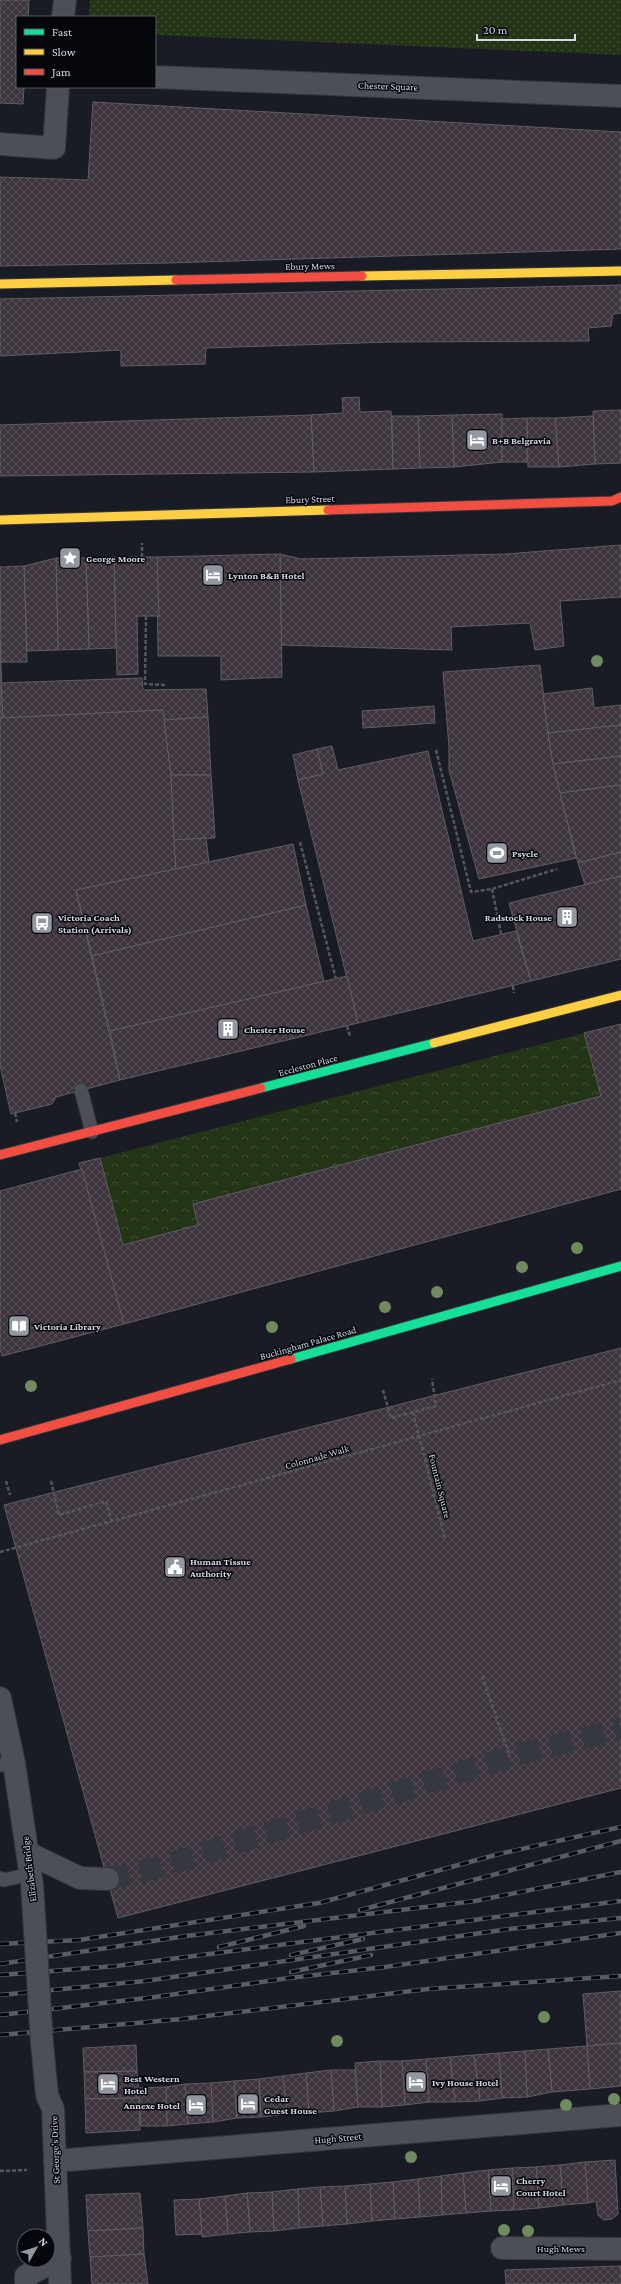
<svg xmlns="http://www.w3.org/2000/svg" width="621" height="2284" font-family="'Crimson Pro',serif">
<style>
.grass{fill:url(#grass-dots)}
.park{fill:url(#park-crowns)}
.building{fill:url(#building-cross-hatch);stroke:#615d63}
.lines{fill:none;stroke-linecap:round;stroke-linejoin:round}
.street-tunnel{stroke:#353841;stroke-width:22;stroke-dasharray:22 11;stroke-linecap:butt}
.lane-casing{stroke:#33363c;stroke-width:15}
.street-casing{stroke:#33363c;stroke-width:24}
.fast-casing{stroke:#33363c;stroke-width:11}
.slow-casing{stroke:#33363c;stroke-width:11}
.jam-casing{stroke:#33363c;stroke-width:11}
.path{stroke:#54575c;stroke-width:2.5;stroke-dasharray:4 2;stroke-linecap:butt}
.lane{stroke:#4c4f55;stroke-width:13}
.street{stroke:#4c4f55;stroke-width:22}
.fast{stroke:#16e098;stroke-width:9}
.slow{stroke:#ffcf43;stroke-width:9}
.jam{stroke:#f24e42;stroke-width:9}
.rail-casing{stroke:#595c61;stroke-width:4.5}
.rail{stroke:#04060c;stroke-width:3;stroke-dasharray:9;stroke-linecap:butt}
.street-bridge-casing{stroke:#33363c;stroke-width:24;stroke-linecap:butt}
.street-bridge{stroke:#4c4f55;stroke-width:22}
.tree{fill:#708b60}
.labels{text-anchor:middle;dominant-baseline:central;stroke-width:3;stroke-linejoin:round;paint-order:stroke}
.street-label{font-size:10px;fill:#d4d9e3;stroke:#04060c}
.poi-label{font-size:10px;font-weight:bold;fill:#d4d9e3;stroke:#04060c;text-anchor:start}
</style>
<defs>
<pattern id="grass-dots" width="8" height="8" patternUnits="userSpaceOnUse"><rect width="8" height="8" fill="#243417"/><path d="M2 2h.1M6 6h.1" fill="none" stroke="#435139" stroke-width="1.8" stroke-linecap="round"/></pattern>
<pattern id="park-crowns" width="20" height="18" patternUnits="userSpaceOnUse"><rect width="20" height="18" fill="#243417"/><path d="M2 6a3 3 0 1 1 6 0M12 15a3 3 0 1 1 6 0" fill="none" stroke="#435139"/></pattern>
<pattern id="building-cross-hatch" width="8" height="8" patternUnits="userSpaceOnUse"><rect width="8" height="8" fill="#3d343d"/><path d="M0 0l8 8M0 8l8-8" fill="none" stroke="#585159"/></pattern>
</defs>
<rect width="100%" height="100%" fill="#191c24"/>
<!-- grass -->
<polygon class="grass" points="90,0 621,0 621,55 155,35 155,17 89,17"/>
<!-- park -->
<polygon class="park" points="584,1033 601,1096 193,1204 198,1225 123,1245 100,1158"/>
<!-- building -->
<g class="building">
<polygon points="0,0 29,0 28,17 17,17 17,87 24,87 23,104 0,103"/>
<polygon points="93,102 621,132 621,249 168,263 0,266 0,177 88,180"/>
<polygon points="621,285 621,313 613,314 611,326 588,328 589,341 390,342 206,348 205,364 121,366 121,350 0,356 0,299"/>
<polygon points="359,397 360,412 391,411 393,469 314,472 311,415 343,413 342,398"/>
<polygon points="621,410 621,463 595,464 593,411"/>
<polygon points="502,414 502,462 454,467 452,415"/>
<polygon points="311,415 314,472 0,476 0,425"/>
<polygon points="452,415 454,467 420,468 418,416"/>
<polygon points="392,416 418,416 420,468 393,469"/>
<polygon points="593,416 595,464 559,467 555,418"/>
<polygon points="527,418 555,418 559,467 528,467"/>
<polygon points="527,418 527,462 502,462 502,419"/>
<polygon points="621,545 621,597 560,601 564,646 535,650 530,623 451,627 452,650 281,645 280,554 301,559 506,554"/>
<polygon points="280,554 282,677 221,680 221,656 158,656 157,557"/>
<polygon points="114,557 157,557 159,616 137,616 138,674 117,675"/>
<polygon points="114,557 116,648 89,649 86,558"/>
<polygon points="56,558 86,558 89,649 58,650"/>
<polygon points="56,558 58,650 27,651 24,566"/>
<polygon points="24,566 27,662 1,662 0,567"/>
<polygon points="0,640 3,718 0,718"/>
<polygon points="540,665 548,733 556,776 576,858 479,879 449,770 449,747 443,672"/>
<polygon points="142,678 143,690 206,689 208,717 164,720 163,710 3,718 1,683"/>
<polygon points="592,688 594,708 621,705 621,725 548,733 543,694"/>
<polygon points="434,706 435,723 363,728 362,711"/>
<polygon points="163,710 171,775 176,870 76,890 120,1080 56,1097 52,1104 11,1114 0,1065 0,718"/>
<polygon points="208,717 211,775 171,775 164,720"/>
<polygon points="621,725 621,756 553,764 548,733"/>
<polygon points="332,746 338,770 428,751 473,941 516,931 531,981 358,1023 298,780 323,774 317,749"/>
<polygon points="317,749 323,774 298,780 293,755"/>
<polygon points="621,756 621,785 560,793 553,764"/>
<polygon points="171,775 211,775 215,838 174,840"/>
<polygon points="621,785 621,852 578,863 560,793"/>
<polygon points="206,838 209,863 176,870 174,840"/>
<polygon points="293,844 306,905 92,956 76,890"/>
<polygon points="621,852 621,876 585,885 578,863"/>
<polygon points="621,876 621,959 531,981 509,903"/>
<polygon points="306,905 324,982 110,1031 92,956"/>
<polygon points="347,976 358,1023 120,1080 110,1031"/>
<polygon points="621,1024 621,1189 124,1324 79,1163 100,1158 123,1245 198,1225 193,1204 601,1096 584,1033"/>
<polygon points="82,1169 124,1324 2,1356 0,1348 0,1191"/>
<polygon points="621,1348 621,1788 118,1918 4,1505"/>
<polygon points="621,1991 621,2043 587,2046 583,1994"/>
<polygon points="621,2043 621,2086 590,2089 587,2046"/>
<polygon points="136,2045 137,2071 84,2072 83,2048"/>
<polygon points="587,2046 590,2089 552,2092 548,2049"/>
<polygon points="548,2049 552,2092 527,2097 525,2051"/>
<polygon points="525,2051 527,2097 502,2098 499,2053"/>
<polygon points="499,2053 502,2098 480,2101 474,2055"/>
<polygon points="474,2055 480,2101 455,2102 450,2057"/>
<polygon points="450,2057 455,2102 429,2102 426,2059"/>
<polygon points="426,2059 429,2102 405,2105 402,2061"/>
<polygon points="380,2061 402,2061 405,2105 382,2107"/>
<polygon points="380,2061 382,2107 358,2107 355,2063"/>
<polygon points="331,2070 355,2070 358,2107 334,2111"/>
<polygon points="331,2070 334,2111 309,2113 306,2073"/>
<polygon points="137,2071 139,2098 85,2099 84,2072"/>
<polygon points="306,2073 309,2113 287,2114 283,2076"/>
<polygon points="283,2076 287,2114 261,2117 259,2079"/>
<polygon points="259,2079 261,2117 237,2118 234,2081"/>
<polygon points="234,2081 237,2118 213,2122 211,2083"/>
<polygon points="211,2083 213,2122 188,2124 185,2084"/>
<polygon points="185,2084 188,2124 167,2126 166,2087"/>
<polygon points="166,2087 167,2126 141,2126 138,2088"/>
<polygon points="139,2098 140,2130 86,2133 85,2099"/>
<polygon points="615,2160 618,2214 612,2219 604,2220 598,2215 596,2201 588,2203 585,2162"/>
<polygon points="585,2162 588,2203 563,2205 560,2165"/>
<polygon points="560,2165 563,2205 539,2208 536,2167"/>
<polygon points="536,2167 539,2208 514,2210 512,2168"/>
<polygon points="512,2168 514,2210 491,2211 488,2170"/>
<polygon points="488,2170 491,2211 466,2213 463,2173"/>
<polygon points="463,2173 466,2213 442,2215 441,2176"/>
<polygon points="441,2176 442,2215 420,2217 418,2179"/>
<polygon points="418,2179 420,2217 395,2219 393,2182"/>
<polygon points="393,2182 395,2219 372,2221 370,2184"/>
<polygon points="370,2184 372,2221 347,2224 345,2186"/>
<polygon points="345,2186 347,2224 323,2226 320,2187"/>
<polygon points="320,2187 323,2226 299,2228 298,2189"/>
<polygon points="298,2189 299,2228 274,2231 272,2192"/>
<polygon points="272,2192 274,2231 250,2232 247,2193"/>
<polygon points="140,2193 143,2228 88,2231 86,2195"/>
<polygon points="247,2193 250,2232 228,2234 225,2196"/>
<polygon points="225,2196 228,2234 202,2237 199,2199"/>
<polygon points="199,2199 202,2234 176,2235 174,2200"/>
<polygon points="143,2228 144,2254 90,2257 88,2231"/>
<polygon points="144,2254 148,2284 92,2284 90,2257"/>
<polygon points="621,2266 621,2284 506,2284 505,2270"/>
</g>
<g class="lines">
<!-- street-tunnel -->
<polyline class="street-tunnel" points="108,1879 159,1867 519,1754 621,1729"/>
<!-- lane casing -->
<g class="lane-casing">
<g id="lane">
<polyline points="81,1090 92,1132"/>
<polyline points="0,1765 14,1763"/>
<polyline points="0,1878 4,1880 30,1874"/>
</g>
</g>
<!-- street casing -->
<g class="street-casing">
<g id="street">
<polyline points="63,17 65,0"/>
<polyline points="155,77 621,96"/>
<polyline points="0,144 54,148 58,87"/>
<polyline points="0,1698 14,1763 32,1884"/>
<polyline points="28,1853 80,1878 108,1879"/>
<polyline points="42,2043 47,2095 53,2109 60,2284"/>
<polyline points="55,2161 621,2115"/>
<polyline points="502,2248 621,2249"/>
<polyline points="26,2284 26,2276 60,2258"/>
</g>
</g>
<!-- fast casing -->
<g class="fast-casing">
<g id="fast">
<polyline points="261,1088 434,1043"/>
<polyline points="291,1359 621,1266"/>
</g>
</g>
<!-- slow casing -->
<g class="slow-casing">
<g id="slow">
<polyline points="362,276 621,271"/>
<polyline points="0,284 176,280"/>
<polyline points="0,520 328,510"/>
<polyline points="434,1043 621,995"/>
</g>
</g>
<!-- jam casing -->
<g class="jam-casing">
<g id="jam">
<polyline points="176,280 362,276"/>
<polyline points="328,510 612,501 621,497"/>
<polyline points="0,1155 261,1088"/>
<polyline points="0,1440 291,1359"/>
</g>
</g>
<!-- path -->
<g class="path">
<polyline points="142,557 142,543"/>
<polyline points="146,616 145,684 165,685"/>
<polyline points="436,750 471,892 492,889 557,869"/>
<polyline points="300,842 336,979"/>
<polyline points="492,889 501,934"/>
<polyline points="513,986 514,993"/>
<polyline points="347,1026 350,1036"/>
<polyline points="15,1113 17,1122"/>
<polyline points="383,1390 391,1418 436,1406 432,1379"/>
<polyline points="413,1412 445,1539"/>
<polyline points="6,1481 10,1495"/>
<polyline points="51,1481 59,1515 106,1501 112,1523"/>
<polyline points="0,1552 621,1380"/>
<polyline points="482,1676 510,1757"/>
<polyline points="0,2171 27,2170"/>
</g>
<!-- lane -->
<use href="#lane" class="lane"/>
<!-- street -->
<use href="#street" class="street"/>
<!-- fast -->
<use href="#fast" class="fast"/>
<!-- slow -->
<use href="#slow" class="slow"/>
<!-- jam -->
<use href="#jam" class="jam"/>
<!-- rail casing -->
<g class="rail-casing">
<g id="rail">
<polyline points="360,1910 621,1841"/>
<polyline points="0,1944 79,1940 319,1903 499,1854 621,1827"/>
<polyline points="219,1947 304,1926"/>
<polyline points="291,1955 363,1939"/>
<polyline points="0,1964 186,1936 475,1901 621,1872"/>
<polyline points="291,1972 371,1955"/>
<polyline points="0,1975 116,1966 621,1901"/>
<polyline points="0,1995 145,1981 509,1929 621,1918"/>
<polyline points="0,2015 155,1997 289,1978 385,1967 621,1933"/>
<polyline points="0,2035 182,2019 428,1989 621,1976"/>
</g>
</g>
<!-- rail -->
<use href="#rail" class="rail"/>
<!-- street-bridge casing -->
<g class="street-bridge-casing">
<polyline id="street-bridge" points="32,1884 42,2043"/>
</g>
<!-- street-bridge -->
<use href="#street-bridge" class="street-bridge"/>
</g>
<!-- trees -->
<g class="tree">
<circle cx="597" cy="661" r="6"/>
<circle cx="577" cy="1248" r="6"/>
<circle cx="522" cy="1267" r="6"/>
<circle cx="437" cy="1292" r="6"/>
<circle cx="385" cy="1307" r="6"/>
<circle cx="272" cy="1327" r="6"/>
<circle cx="31" cy="1386" r="6"/>
<circle cx="544" cy="2017" r="6"/>
<circle cx="337" cy="2041" r="6"/>
<circle cx="614" cy="2099" r="6"/>
<circle cx="566" cy="2105" r="6"/>
<circle cx="411" cy="2157" r="6"/>
<circle cx="504" cy="2230" r="6"/>
<circle cx="528" cy="2231" r="6"/>
</g>
<!-- icons -->
<defs>
<g id="hotel-square" transform="scale(1.15)"><rect x="-9" y="-9" width="18" height="18" rx="4" fill="#9397a0" stroke="#04060c"/><path d="M-6-4.5h1.5V1H6V5H4.5V3h-9V5H-6ZM-4 0a1.8 1.8 0 1 1 3.6 0ZM.5 0V-2.5h3Q6-2.5 6 0Z" fill="#fff"/></g>
<g id="sight-square" transform="scale(1.15)"><rect x="-9" y="-9" width="18" height="18" rx="4" fill="#9397a0" stroke="#04060c"/><path d="M0-6L1.8-2.2L6-1.7L2.9 1.2L3.7 5.4L0 3.3L-3.7 5.4L-2.9 1.2L-6-1.7L-1.8-2.2Z" fill="#fff"/></g>
<g id="stadium-square" transform="scale(1.15)"><rect x="-9" y="-9" width="18" height="18" rx="4" fill="#9397a0" stroke="#04060c"/><path d="M0-5a6.5 5 0 1 0 0 10a6.5 5 0 1 0 0-10ZM-3.5-1.8h7v3.6h-7Z" fill="#fff"/></g>
<g id="building-square" transform="scale(1.15)"><rect x="-9" y="-9" width="18" height="18" rx="4" fill="#9397a0" stroke="#04060c"/><path d="M-4-6H4V6H1V3H-1V6H-4ZM-2.5-4.3h1.7v1.8h-1.7ZM.8-4.3h1.7v1.8H.8ZM-2.5-1h1.7V.8h-1.7ZM.8-1h1.7V.8H.8Z" fill="#fff"/></g>
<g id="bus-square" transform="scale(1.15)"><rect x="-9" y="-9" width="18" height="18" rx="4" fill="#9397a0" stroke="#04060c"/><path d="M-5-6H5V4H4V6H2V4H-2V6H-4V4H-5ZM-3.5-4V0h7V-4ZM-3.5 1.2v1.5H-2V1.2ZM2 1.2v1.5H3.5V1.2Z" fill="#fff"/></g>
<g id="library-square" transform="scale(1.15)"><rect x="-9" y="-9" width="18" height="18" rx="4" fill="#9397a0" stroke="#04060c"/><path d="M-6-4Q-3-5.5-.7-3.5V5Q-3 3-6 4ZM6-4Q3-5.5 .7-3.5V5Q3 3 6 4Z" fill="#fff"/></g>
<g id="civic-square" transform="scale(1.15)"><rect x="-9" y="-9" width="18" height="18" rx="4" fill="#9397a0" stroke="#04060c"/><path d="M-.6-6.5H3V-4.5H.6V-3L4-1V1h2V6H-6V1h2V-1L-.6-3ZM-1.2 2.5V6h2.4V2.5Z" fill="#fff"/></g>
</defs>
<g fill-rule="evenodd">
<use href="#hotel-square" x="477" y="440"/>
<use href="#sight-square" x="70" y="558"/>
<use href="#hotel-square" x="213" y="575"/>
<use href="#stadium-square" x="497" y="853"/>
<use href="#building-square" x="567" y="917"/>
<use href="#bus-square" x="42" y="923"/>
<use href="#building-square" x="228" y="1029"/>
<use href="#library-square" x="19" y="1326"/>
<use href="#civic-square" x="175" y="1567"/>
<use href="#hotel-square" x="416" y="2082"/>
<use href="#hotel-square" x="108" y="2084"/>
<use href="#hotel-square" x="248" y="2104"/>
<use href="#hotel-square" x="196" y="2105"/>
<use href="#hotel-square" x="501" y="2186"/>
</g>
<g class="labels">
<!-- street labels -->
<g class="street-label">
<text transform="translate(388 86) rotate(2)">Chester Square</text>
<text transform="translate(310 266) rotate(-1)">Ebury Mews</text>
<text transform="translate(310 499) rotate(-2)">Ebury Street</text>
<text transform="translate(308 1065) rotate(-15)">Eccleston Place</text>
<text transform="translate(308 1343) rotate(-16)">Buckingham Palace Road</text>
<text transform="translate(317 1457) rotate(-16)">Colonnade Walk</text>
<text transform="translate(440 1486) rotate(76)">Fountain Square</text>
<text transform="translate(29 1869) rotate(-97)">Elizabeth Bridge</text>
<text transform="translate(338 2138) rotate(-5)">Hugh Street</text>
<text transform="translate(55 2150) rotate(-92)">St George's Drive</text>
<text x="561" y="2248">Hugh Mews</text>
</g>
<!-- poi labels -->
<g class="poi-label">
<text x="492" y="440">B+B Belgravia</text>
<text x="86" y="558">George Moore</text>
<text x="228" y="575">Lynton B&amp;B Hotel</text>
<text x="512" y="853">Psycle</text>
<text x="58" y="917">Victoria Coach<tspan x="58" dy="12">Station (Arrivals)</tspan></text>
<text x="552" y="917" text-anchor="end">Radstock House</text>
<text x="244" y="1029">Chester House</text>
<text x="34" y="1326">Victoria Library</text>
<text x="190" y="1561">Human Tissue<tspan x="190" dy="12">Authority</tspan></text>
<text x="124" y="2078">Best Western<tspan x="124" dy="12">Hotel</tspan></text>
<text x="432" y="2082">Ivy House Hotel</text>
<text x="264" y="2098">Cedar<tspan x="264" dy="12">Guest House</tspan></text>
<text x="180" y="2105" text-anchor="end">Annexe Hotel</text>
<text x="516" y="2180">Cherry<tspan x="516" dy="12">Court Hotel</tspan></text>
</g>
</g>
<!-- legend -->
<rect x="16" y="16" width="140" height="72" fill="#04060c" stroke="#575a62"/>
<rect x="24" y="29" width="20" height="6" fill="#16e098" stroke="#575a62"/>
<text x="52" y="36" font-size="12" fill="#d4d9e3">Fast</text>
<rect x="24" y="49" width="20" height="6" fill="#ffcf43" stroke="#575a62"/>
<text x="52" y="56" font-size="12" fill="#d4d9e3">Slow</text>
<rect x="24" y="69" width="20" height="6" fill="#f24e42" stroke="#575a62"/>
<text x="52" y="76" font-size="12" fill="#d4d9e3">Jam</text>
<!-- north arrow -->
<g transform="translate(36 2248) rotate(51)"><circle r="19" fill="#04060c" stroke="#575a62"/>
<path d="M0-3L7 15L0 10L-7 15Z" fill="#9397a0"/>
<text y="-6" font-size="11" font-weight="bold" text-anchor="middle" fill="#d4d9e3">N</text>
</g>
<!-- scale -->
<path d="M477 34v6h98v-6" fill="none" stroke="#d4d9e3" stroke-width="2"/>
<text x="483" y="34" font-size="12" fill="#d4d9e3" stroke="#04060c" stroke-width="3" paint-order="stroke">20 m</text>
</svg>
